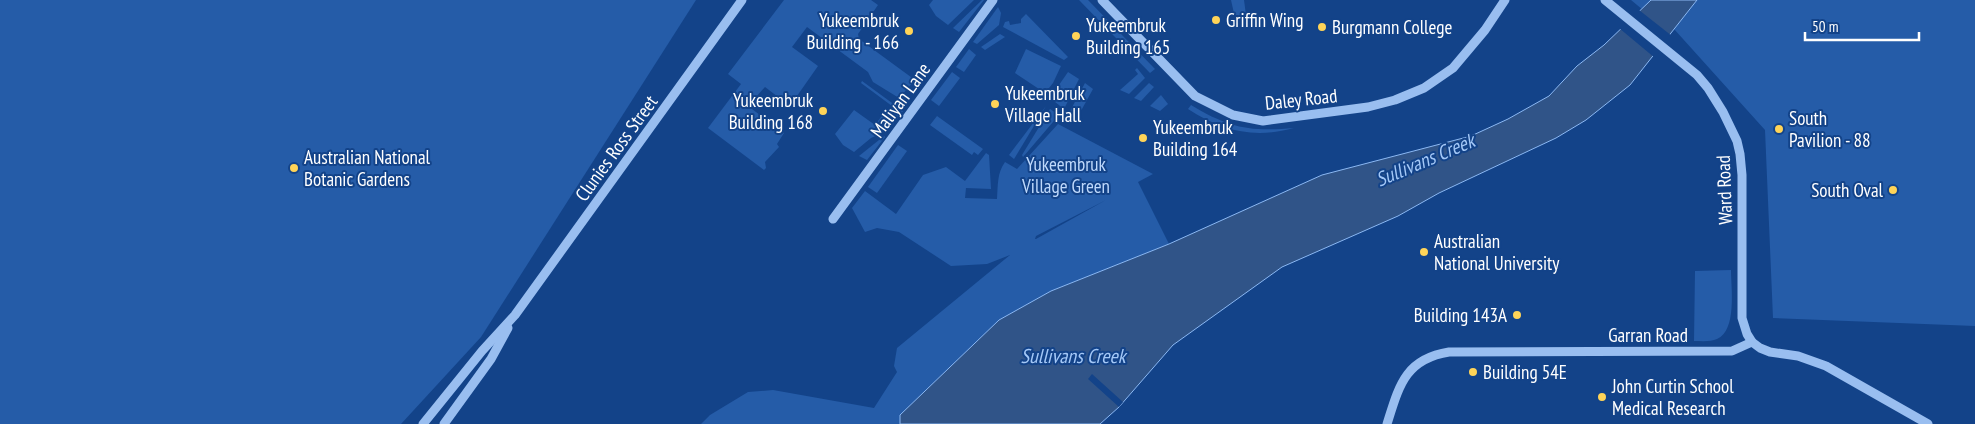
<svg xmlns="http://www.w3.org/2000/svg" width="1975" height="424" font-family="'PT Sans Narrow',sans-serif">
<style>
.green{fill:#255ca8;fill-rule:evenodd}
.water{fill:#305488;stroke:#8bb8f3}
.pier{fill:#134389}
.lines{fill:none;stroke-linecap:round;stroke-linejoin:round}
.minor{stroke:#99bef0;stroke-width:9}
.poi-dot{fill:#ffd458;stroke:#134389;stroke-width:2}
.labels{text-anchor:middle;dominant-baseline:central;stroke-width:4;stroke-linejoin:round;paint-order:stroke}
.poi-label{font-size:19px;fill:#fff;stroke:#134389;text-anchor:start}
.street-label{font-size:19px;fill:#fff;stroke:#134389}
.park-label{font-size:19px;fill:#bfd9fc;stroke:#134389}
.water-label{font-size:20px;font-style:italic;fill:#a4c8f7;stroke:#134389}
</style>
<rect width="100%" height="100%" fill="#134389"/>
<!-- green -->
<g class="green">
<polygon points="0,0 696,0 481,337 401,424 0,424"/>
<polygon points="784,0 871,0 878,5 858,34 859,39 915,80 899,98 873,82 868,72 807,27 792,47 818,66 790,106 765,87 748,106 784,133 777,144 779,147 765,162 766,168 764,170 708,128 741,84 728,74"/>
<polygon points="933,0 974,0 948,25 936,16 929,5"/>
<polygon points="982,0 984,0 959,32 953,28"/>
<polygon points="1079,0 1088,0 1155,69 1150,73"/>
<polygon points="1231,0 1244,0 1246,15 1235,18"/>
<polygon points="1631,0 1651,0 1643,10"/>
<polygon points="1697,0 1975,0 1975,326 1773,318 1765,130 1674,29"/>
<polygon points="998,7 1001,13 999,25 977,44 973,42"/>
<polygon points="1026,14 1068,57 1064,60 1003,27 1005,22 1009,21 1010,25 1021,23 1021,19"/>
<polygon points="1000,34 1005,37 985,50 981,47"/>
<polygon points="969,49 976,55 964,72 956,67"/>
<polygon points="1026,49 1061,66 1053,83 1045,93 1015,73"/>
<polygon points="1137,68 1145,78 1129,94 1120,90 1138,74 1135,70"/>
<polygon points="952,72 960,78 939,106 931,100"/>
<polygon points="1068,72 1079,79 1064,109 1050,98"/>
<polygon points="862,81 903,111 889,130 871,138 854,152 843,145 835,134 854,110 875,125 884,113 886,114 892,106 861,83"/>
<polygon points="1085,83 1093,89 1082,109 1074,117 1069,113"/>
<polygon points="1149,83 1154,87 1141,101 1134,98"/>
<polygon points="1161,95 1168,104 1160,111 1150,106"/>
<path d="M1191 105C1229 128 1250 132 1294 128 1254 139 1222 131 1188 109Z"/>
<polygon points="1046,106 1014,159 1009,155"/>
<polygon points="1050,109 1059,115 1023,157 1022,155"/>
<polygon points="937,116 983,149 978,155 974,152 972,155 930,125"/>
<path d="M1058 124 1153 174 1138 182 1169 244 1051 291 999 320 900 415V424H701L710 415 748 392 773 390 874 408 897 372 894 366 897 348 1010 255 987 264 951 266 899 232 877 228 865 232 852 208 865 191 896 214 923 175 946 167 965 181 986 153 989 155 991 189 966 188 965 198 997 199C998 185 997 173 1005 162L1017 169ZM1106 200 1036 239H1035L1036 236Z"/>
<polygon points="884,136 885,137 867,160 859,156"/>
<polygon points="898,145 907,151 877,193 868,187"/>
<path d="M1731 270C1731 289 1737 330 1717 339 1711 342 1701 341 1694 341L1695 271Z"/>
</g>
<!-- water -->
<polygon class="water" points="1651,0 1697,0 1630,85 1586,120 1556,138 1439,193 1398,216 1282,267 1173,345 1119,407 1100,424 900,424 900,415 999,320 1051,291 1169,244 1322,175 1471,136 1508,119 1549,96 1577,66 1604,45"/>
<!-- pier -->
<g class="pier">
<polygon points="1639,10 1672,36 1655,58 1619,28"/>
<polygon points="1092,374 1123,402 1119,407 1088,379"/>
</g>
<g class="lines">
<!-- minor -->
<g class="minor">
<polyline points="1102,0 1195,96 1233,115 1263,121 1368,107 1395,100 1424,88 1453,68 1485,30 1505,0"/>
<polyline points="1605,0 1697,75 1708,88 1723,112 1737,141 1740,154 1742,175 1742,318 1747,334 1752,342 1760,348 1770,352 1798,356 1826,366 1928,424"/>
<polyline points="833,219 993,0"/>
<polyline points="423,424 482,351 515,315 742,0"/>
<polyline points="444,424 491,359 508,328"/>
<path d="M1387 424C1399 386 1405 359 1449 352L1732 351 1752 342"/>
</g>
</g>
<!-- markers -->
<g class="poi-dot">
<circle cx="1216" cy="20" r="5"/>
<circle cx="1322" cy="27" r="5"/>
<circle cx="909" cy="31" r="5"/>
<circle cx="1076" cy="36" r="5"/>
<circle cx="995" cy="104" r="5"/>
<circle cx="823" cy="111" r="5"/>
<circle cx="1779" cy="129" r="5"/>
<circle cx="1143" cy="138" r="5"/>
<circle cx="294" cy="168" r="5"/>
<circle cx="1893" cy="190" r="5"/>
<circle cx="1424" cy="252" r="5"/>
<circle cx="1517" cy="315" r="5"/>
<circle cx="1473" cy="372" r="5"/>
<circle cx="1602" cy="397" r="5"/>
</g>
<g class="labels">
<!-- poi labels -->
<g class="poi-label">
<text x="899" y="20" text-anchor="end">Yukeembruk<tspan x="899" dy="22">Building - 166</tspan></text>
<text x="1226" y="20">Griffin Wing</text>
<text x="1086" y="25">Yukeembruk<tspan x="1086" dy="22">Building 165</tspan></text>
<text x="1332" y="27">Burgmann College</text>
<text x="1005" y="93">Yukeembruk<tspan x="1005" dy="22">Village Hall</tspan></text>
<text x="813" y="100" text-anchor="end">Yukeembruk<tspan x="813" dy="22">Building 168</tspan></text>
<text x="1789" y="118">South<tspan x="1789" dy="22">Pavilion - 88</tspan></text>
<text x="1153" y="127">Yukeembruk<tspan x="1153" dy="22">Building 164</tspan></text>
<text x="304" y="157">Australian National<tspan x="304" dy="22">Botanic Gardens</tspan></text>
<text x="1883" y="190" text-anchor="end">South Oval</text>
<text x="1434" y="241">Australian<tspan x="1434" dy="22">National University</tspan></text>
<text x="1507" y="315" text-anchor="end">Building 143A</text>
<text x="1483" y="372">Building 54E</text>
<text x="1612" y="386">John Curtin School<tspan x="1612" dy="22">Medical Research</tspan></text>
</g>
<!-- street labels -->
<g class="street-label">
<text transform="translate(1301 99) rotate(-6)">Daley Road</text>
<text transform="translate(900 100) rotate(-54)">Maliyan Lane</text>
<text transform="translate(616 148) rotate(-54)">Clunies Ross Street</text>
<text transform="translate(1724 190) rotate(-92)">Ward Road</text>
<text x="1648" y="335">Garran Road</text>
</g>
<!-- park labels -->
<g class="park-label">
<text x="1066" y="164">Yukeembruk<tspan x="1066" dy="22">Village Green</tspan></text>
</g>
<!-- water labels -->
<g class="water-label">
<text transform="translate(1425 160) rotate(-23)">Sullivans Creek</text>
<text x="1073" y="356">Sullivans Creek</text>
</g>
</g>
<!-- scale -->
<path d="M1805 32v8h114v-8" fill="none" stroke="#ffffff" stroke-width="2.5"/>
<text x="1812" y="32" font-size="15" fill="#ffffff" stroke="#134389" stroke-width="4" paint-order="stroke">50 m</text>
</svg>
